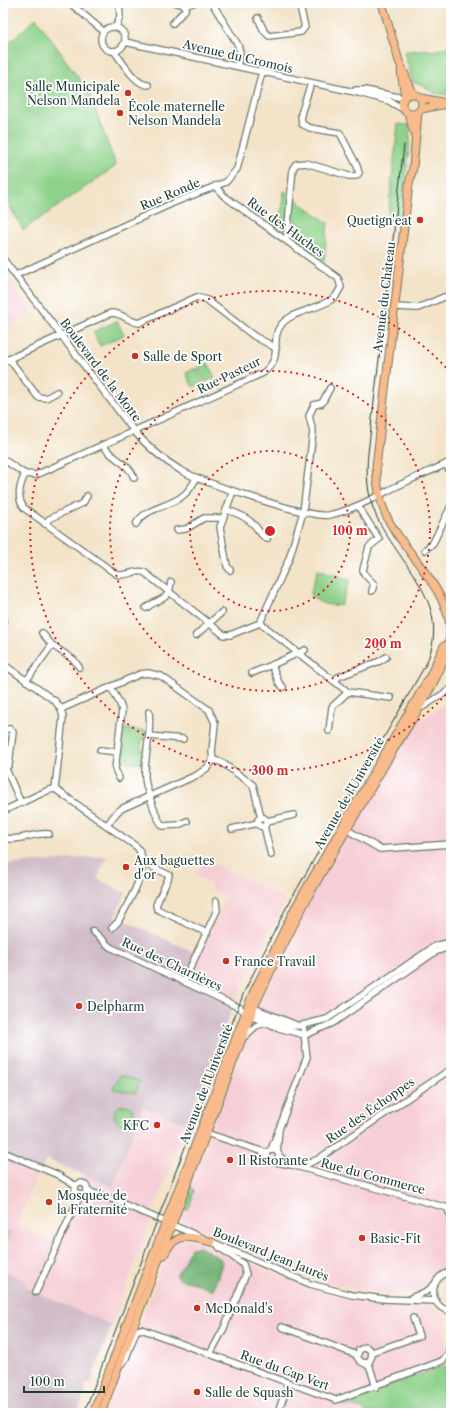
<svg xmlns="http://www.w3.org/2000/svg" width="454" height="1416" font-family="'Libre Caslon Text',serif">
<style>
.built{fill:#f6cfd6}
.industrial{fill:#d1bdc9}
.green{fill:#8ed18a;stroke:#56875f}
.forest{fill:#72b376;stroke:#487855}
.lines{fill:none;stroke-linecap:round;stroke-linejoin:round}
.minor-casing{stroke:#697768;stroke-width:8}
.major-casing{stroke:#697768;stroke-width:9}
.minor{stroke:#fff;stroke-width:5.5}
.major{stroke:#fabb8c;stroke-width:7}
.tram{stroke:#1f3d34;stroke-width:1}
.ring{fill:none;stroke:#d62828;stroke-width:2;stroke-dasharray:2 4}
.poi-dot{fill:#c8321e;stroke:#fff;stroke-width:1.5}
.labels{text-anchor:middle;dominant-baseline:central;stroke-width:3.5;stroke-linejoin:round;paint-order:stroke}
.street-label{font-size:12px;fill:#1f3d34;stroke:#fff}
.poi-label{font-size:12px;fill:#1f3d34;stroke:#fff;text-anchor:start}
.centre{fill:#d62828;stroke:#fff;stroke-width:2}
.ring-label{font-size:12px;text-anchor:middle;font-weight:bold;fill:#d62828;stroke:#fff;stroke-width:3.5;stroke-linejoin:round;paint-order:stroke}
</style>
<rect width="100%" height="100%" fill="#fff"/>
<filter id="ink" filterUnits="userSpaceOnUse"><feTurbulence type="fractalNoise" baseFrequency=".025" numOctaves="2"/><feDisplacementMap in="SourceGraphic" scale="8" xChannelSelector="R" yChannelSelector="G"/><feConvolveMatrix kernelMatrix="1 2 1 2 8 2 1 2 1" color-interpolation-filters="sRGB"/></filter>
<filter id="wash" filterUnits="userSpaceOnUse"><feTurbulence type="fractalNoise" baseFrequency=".012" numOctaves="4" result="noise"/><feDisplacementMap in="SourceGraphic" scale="16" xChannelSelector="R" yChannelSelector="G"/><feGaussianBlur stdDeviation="0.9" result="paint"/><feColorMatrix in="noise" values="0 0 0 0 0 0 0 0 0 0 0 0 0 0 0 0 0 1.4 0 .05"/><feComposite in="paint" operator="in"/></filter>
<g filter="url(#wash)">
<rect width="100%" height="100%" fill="#f3e3c8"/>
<!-- built -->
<g class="built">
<polygon points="3,273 32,312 3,331"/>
<polygon points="451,699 451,1266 445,1266 439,1270 424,1287 418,1292 401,1294 374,1292 340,1287 309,1277 220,1239 177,1218 256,1008 319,880 406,731"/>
<polygon points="204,859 282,897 285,902 249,971 234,1005 184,981 226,898 211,890 211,884 195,876"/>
<polygon points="143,1107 186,1124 112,1325 33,1290 25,1287 27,1281 3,1271 3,1254 12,1233 3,1229 3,1161 38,1175 16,1225 52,1241 83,1174 113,1187 115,1184"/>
<polygon points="182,1239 196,1240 301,1285 336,1295 366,1301 427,1302 447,1317 443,1366 341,1403 341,1405 361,1408 366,1413 103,1413 118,1376 123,1368 167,1253 173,1245"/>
</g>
<!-- industrial -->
<g class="industrial">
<polygon points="107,856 97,879 126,893 115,916 197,954 184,981 234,1005 186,1124 143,1107 113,1187 46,1159 38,1175 3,1161 3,865"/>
<polygon points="3,1229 12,1232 3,1254"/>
<polygon points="3,1271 27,1281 25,1287 33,1291 112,1325 90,1384 87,1383 84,1391 86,1392 77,1413 3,1413"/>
</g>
<!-- green -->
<g class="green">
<polygon points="451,12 451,95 433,93 424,86 413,82 404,52 414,50 415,51 421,51 422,49 433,51 450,46 448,13"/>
<polygon points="36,18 89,93 116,166 23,230 3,194 3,48"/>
<polygon points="398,124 409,125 410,140 401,217 387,224"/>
<polygon points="284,191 328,223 324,262 280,231"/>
<polygon points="117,321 124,335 100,346 93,332"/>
<polygon points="208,363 215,378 205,382 198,368"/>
<polygon points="196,368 203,383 193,387 186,373"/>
<path d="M318 569 350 580 341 605C330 607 318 603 310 595Z"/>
<polygon points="122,729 147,731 147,739 142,739 141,750 145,750 144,764 119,761 119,758 123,758 124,745 121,744"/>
<polygon points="120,1075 140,1081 136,1092 134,1093 113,1089"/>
<circle cx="124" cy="1115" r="10"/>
<polygon points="189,1186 194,1190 190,1205 186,1210 181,1208"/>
<polygon points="443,1366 451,1367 451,1413 366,1413 361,1408 341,1405 341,1403"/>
</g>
<!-- forest -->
<polygon class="forest" points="200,1247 221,1259 222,1264 213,1291 195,1283 181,1280 176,1276 191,1248"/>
</g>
<g filter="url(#ink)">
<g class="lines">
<!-- minor casing -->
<g class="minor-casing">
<g id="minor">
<polyline points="70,3 103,31"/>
<polyline points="177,3 186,5"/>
<polyline points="212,3 238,45 240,52 237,66"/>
<polyline points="258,18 264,31 269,36 301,32 305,27 299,3"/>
<polyline points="173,23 185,10 186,5 193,3"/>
<circle cx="113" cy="39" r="12"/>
<polyline points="116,27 120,16 119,3"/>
<polyline points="125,42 359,93 389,101 403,109"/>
<path d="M114 51C122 61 135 85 148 85"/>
<polyline points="356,90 365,90 403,98"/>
<polyline points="285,239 287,236 293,168 296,164 306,163 349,176 356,176 359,173 357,166 340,133 310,128 302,124 301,114 311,83"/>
<path d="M3 259 134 431C148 447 162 459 180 470 199 481 311 519 329 515 353 510 372 499 393 488 412 479 432 470 451 462"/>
<polyline points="16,275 173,203 226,182 237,169 262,72"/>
<polyline points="394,307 418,308 444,297 451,296"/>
<path d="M9 359 111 313C122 313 128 321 139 323L197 297 207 300 254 336 276 348"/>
<polyline points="3,362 9,359 38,397 46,398 57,392"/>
<path d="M103 445C110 458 130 463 134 478"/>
<path d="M3 459 25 474 36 475 263 373C285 356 269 341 281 325 292 310 323 309 336 296L341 287 338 278 224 196 215 186"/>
<polyline points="446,464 451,474"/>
<path d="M25 474C20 485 16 497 24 508L116 574C126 578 133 569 144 572L224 635H230L260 623 348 692 391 698"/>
<polyline points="358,506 379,539 369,547 363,570 365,575 374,584 372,591"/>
<path d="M227 510C237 513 247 517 254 525 259 530 261 536 267 539"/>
<polyline points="45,524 49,519 83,503 87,496"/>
<path d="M136 524C150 501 182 511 196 478"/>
<polyline points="177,530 186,529 204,518 223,518"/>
<polyline points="425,550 433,543 451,506"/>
<polyline points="230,570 227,566 220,527 233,491"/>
<path d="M146 608C160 597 169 602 171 582"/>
<polyline points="3,613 3,625"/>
<polyline points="260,623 289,559 303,512 313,432 309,416 314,405 322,403 330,388"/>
<polyline points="42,633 52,645"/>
<polyline points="196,635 222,612"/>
<polyline points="3,664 55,701 61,709 63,717 55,789"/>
<polyline points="252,673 272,665"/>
<polyline points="26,681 52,645 74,660 79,667"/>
<polyline points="335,681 338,677 380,661 386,657"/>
<polyline points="111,687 120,704 122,710 115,769 119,778"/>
<polyline points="283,687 279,683 272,665 305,650"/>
<polyline points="61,709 140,674 148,673 161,676 209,710 215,723 212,752 213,760 207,768 197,775 123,808 117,812 107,825"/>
<polyline points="418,710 451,689"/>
<path d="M149 712C152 734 144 755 145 777 145 786 157 821 163 826L178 825 187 821"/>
<polyline points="3,729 10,729 13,732 9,765 3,770"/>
<polyline points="329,731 332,707 348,692"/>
<polyline points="149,736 183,739"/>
<polyline points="100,750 117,752"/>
<polyline points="213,760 221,762 253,785 261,817"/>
<polyline points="6,769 21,803"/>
<path d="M3 811 49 790 55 789 137 847C153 867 128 902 118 922L112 928"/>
<circle cx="262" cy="822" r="4.5"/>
<polyline points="267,821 294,815"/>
<polyline points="264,826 271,855"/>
<polyline points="344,828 380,849 451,844"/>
<polyline points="232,829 258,823"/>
<path d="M3 838C20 842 33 832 49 834"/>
<polyline points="143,864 146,864 169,875 168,879 156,905 157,909 207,933"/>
<polyline points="93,931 110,947 240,1008 250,1016 279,1028 305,1035 333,1023 435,952 449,947 451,947"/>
<polyline points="184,981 217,910 216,901"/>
<polyline points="251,1007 299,1026 327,1019 435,946 451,942"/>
<polyline points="249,1011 286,1026 296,1026"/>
<polyline points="243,1038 256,1026 266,1023"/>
<polyline points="279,1129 307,1057 303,1026"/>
<polyline points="206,1133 267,1153"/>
<circle cx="273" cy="1156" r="6"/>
<polyline points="271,1150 279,1129 277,1152"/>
<polyline points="3,1152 56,1174 76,1186"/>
<polyline points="276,1162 292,1165 279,1156"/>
<polyline points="292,1165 448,1208"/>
<polyline points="301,1167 318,1159 451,1069"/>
<circle cx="81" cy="1189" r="6"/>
<polyline points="88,1191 114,1200 310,1284 352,1295 384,1299 436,1301"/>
<polyline points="451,1205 448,1210 451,1216"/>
<path d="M451 1272C428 1275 427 1308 451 1311"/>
<polyline points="36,1292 80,1195"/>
<polyline points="411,1298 427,1291 434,1285"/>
<polyline points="282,1327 357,1355"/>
<polyline points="372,1352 419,1336 413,1318"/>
<polyline points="210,1354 224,1328 246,1274 243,1264 219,1247"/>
<polyline points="364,1363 369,1362 372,1356 370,1350 366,1347 359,1350 357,1357 360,1361 369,1366"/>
<polyline points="121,1364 126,1358 136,1331 141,1329 336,1400 442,1361 449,1353 451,1333"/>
<polyline points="369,1364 376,1387"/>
<polyline points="280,1413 279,1409 289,1383"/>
</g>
</g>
<!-- major casing -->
<g class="major-casing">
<g id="major">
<polyline points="382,3 399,61 413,93"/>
<polyline points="401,71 405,96"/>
<circle cx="412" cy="104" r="10"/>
<polyline points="421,98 447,103"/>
<polyline points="421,109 451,103"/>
<polyline points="409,114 413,130"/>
<path d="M164 1255C177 1230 189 1237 212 1242"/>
<polyline points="93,1413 253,993 295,908 430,676 444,646"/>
<path d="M101 1413 254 1007C271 970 289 933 308 897 335 849 363 802 391 754 409 723 452 664 450 628 447 590 409 556 390 523 380 506 377 487 376 467L409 184 413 168 418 112"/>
</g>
</g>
<!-- minor -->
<use href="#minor" class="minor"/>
<!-- major -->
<use href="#major" class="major"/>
<!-- tram -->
<path class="tram" d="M84 1413 244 992 285 910 426 664C454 601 398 566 375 513 367 494 366 473 368 453L404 145"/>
</g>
</g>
<!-- distance rings -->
<g class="ring">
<circle cx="270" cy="531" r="80"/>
<circle cx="270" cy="531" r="160"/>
<path d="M450 690A240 240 0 1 1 450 372"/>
</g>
<!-- markers -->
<g class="poi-dot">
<circle cx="128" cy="93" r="4"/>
<circle cx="120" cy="113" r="4"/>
<circle cx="420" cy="220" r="4"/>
<circle cx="135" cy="356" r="4"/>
<circle cx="126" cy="867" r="4"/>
<circle cx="226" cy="961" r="4"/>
<circle cx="79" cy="1006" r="4"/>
<circle cx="157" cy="1125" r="4"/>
<circle cx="230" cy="1160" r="4"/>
<circle cx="49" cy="1202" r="4"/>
<circle cx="362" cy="1238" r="4"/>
<circle cx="197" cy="1308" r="4"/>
<circle cx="197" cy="1392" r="4"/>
</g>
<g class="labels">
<!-- street labels -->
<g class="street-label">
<text transform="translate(238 56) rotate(13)">Avenue du Cromois</text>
<text transform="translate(170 194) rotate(-23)">Rue Ronde</text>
<text transform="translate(286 227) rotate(36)">Rue des Huches</text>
<text transform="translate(384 297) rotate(-83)">Avenue du Château</text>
<text transform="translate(101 370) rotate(53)">Boulevard de la Motte</text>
<text transform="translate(229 375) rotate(-26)">Rue Pasteur</text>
<text transform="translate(349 793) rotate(-60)">Avenue de l'Université</text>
<text transform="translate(172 964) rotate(25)">Rue des Charrières</text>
<text transform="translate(206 1084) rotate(-69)">Avenue de l'Université</text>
<text transform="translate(370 1110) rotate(-35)">Rue des Échoppes</text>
<text transform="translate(373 1176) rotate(15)">Rue du Commerce</text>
<text transform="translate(271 1254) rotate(22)">Boulevard Jean Jaurès</text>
<text transform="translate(285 1370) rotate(20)">Rue du Cap Vert</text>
</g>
<!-- poi labels -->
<g class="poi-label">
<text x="120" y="86" text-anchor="end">Salle Municipale<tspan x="120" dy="14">Nelson Mandela</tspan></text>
<text x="128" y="106">École maternelle<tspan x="128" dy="14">Nelson Mandela</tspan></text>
<text x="412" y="220" text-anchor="end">Quetign'eat</text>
<text x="143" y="356">Salle de Sport</text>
<text x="134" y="860">Aux baguettes<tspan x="134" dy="14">d'or</tspan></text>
<text x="234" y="961">France Travail</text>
<text x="87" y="1006">Delpharm</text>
<text x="149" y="1125" text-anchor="end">KFC</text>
<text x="238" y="1160">Il Ristorante</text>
<text x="57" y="1195">Mosquée de<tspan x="57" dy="14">la Fraternité</tspan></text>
<text x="370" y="1238">Basic-Fit</text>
<text x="205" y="1308">McDonald's</text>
<text x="205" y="1392">Salle de Squash</text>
</g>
</g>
<circle cx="270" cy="531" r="6" class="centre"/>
<g class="ring-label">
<text x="350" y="535">100 m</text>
<text x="383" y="648">200 m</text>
<text x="270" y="775">300 m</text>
</g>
<!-- margin -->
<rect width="454" height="1416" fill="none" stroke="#fff" stroke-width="16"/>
<!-- scale -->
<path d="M24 1386v6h80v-6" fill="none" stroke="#1f3d34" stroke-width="2"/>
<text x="30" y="1386" font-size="12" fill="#1f3d34" stroke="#ffffff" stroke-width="3" paint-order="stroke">100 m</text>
</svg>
